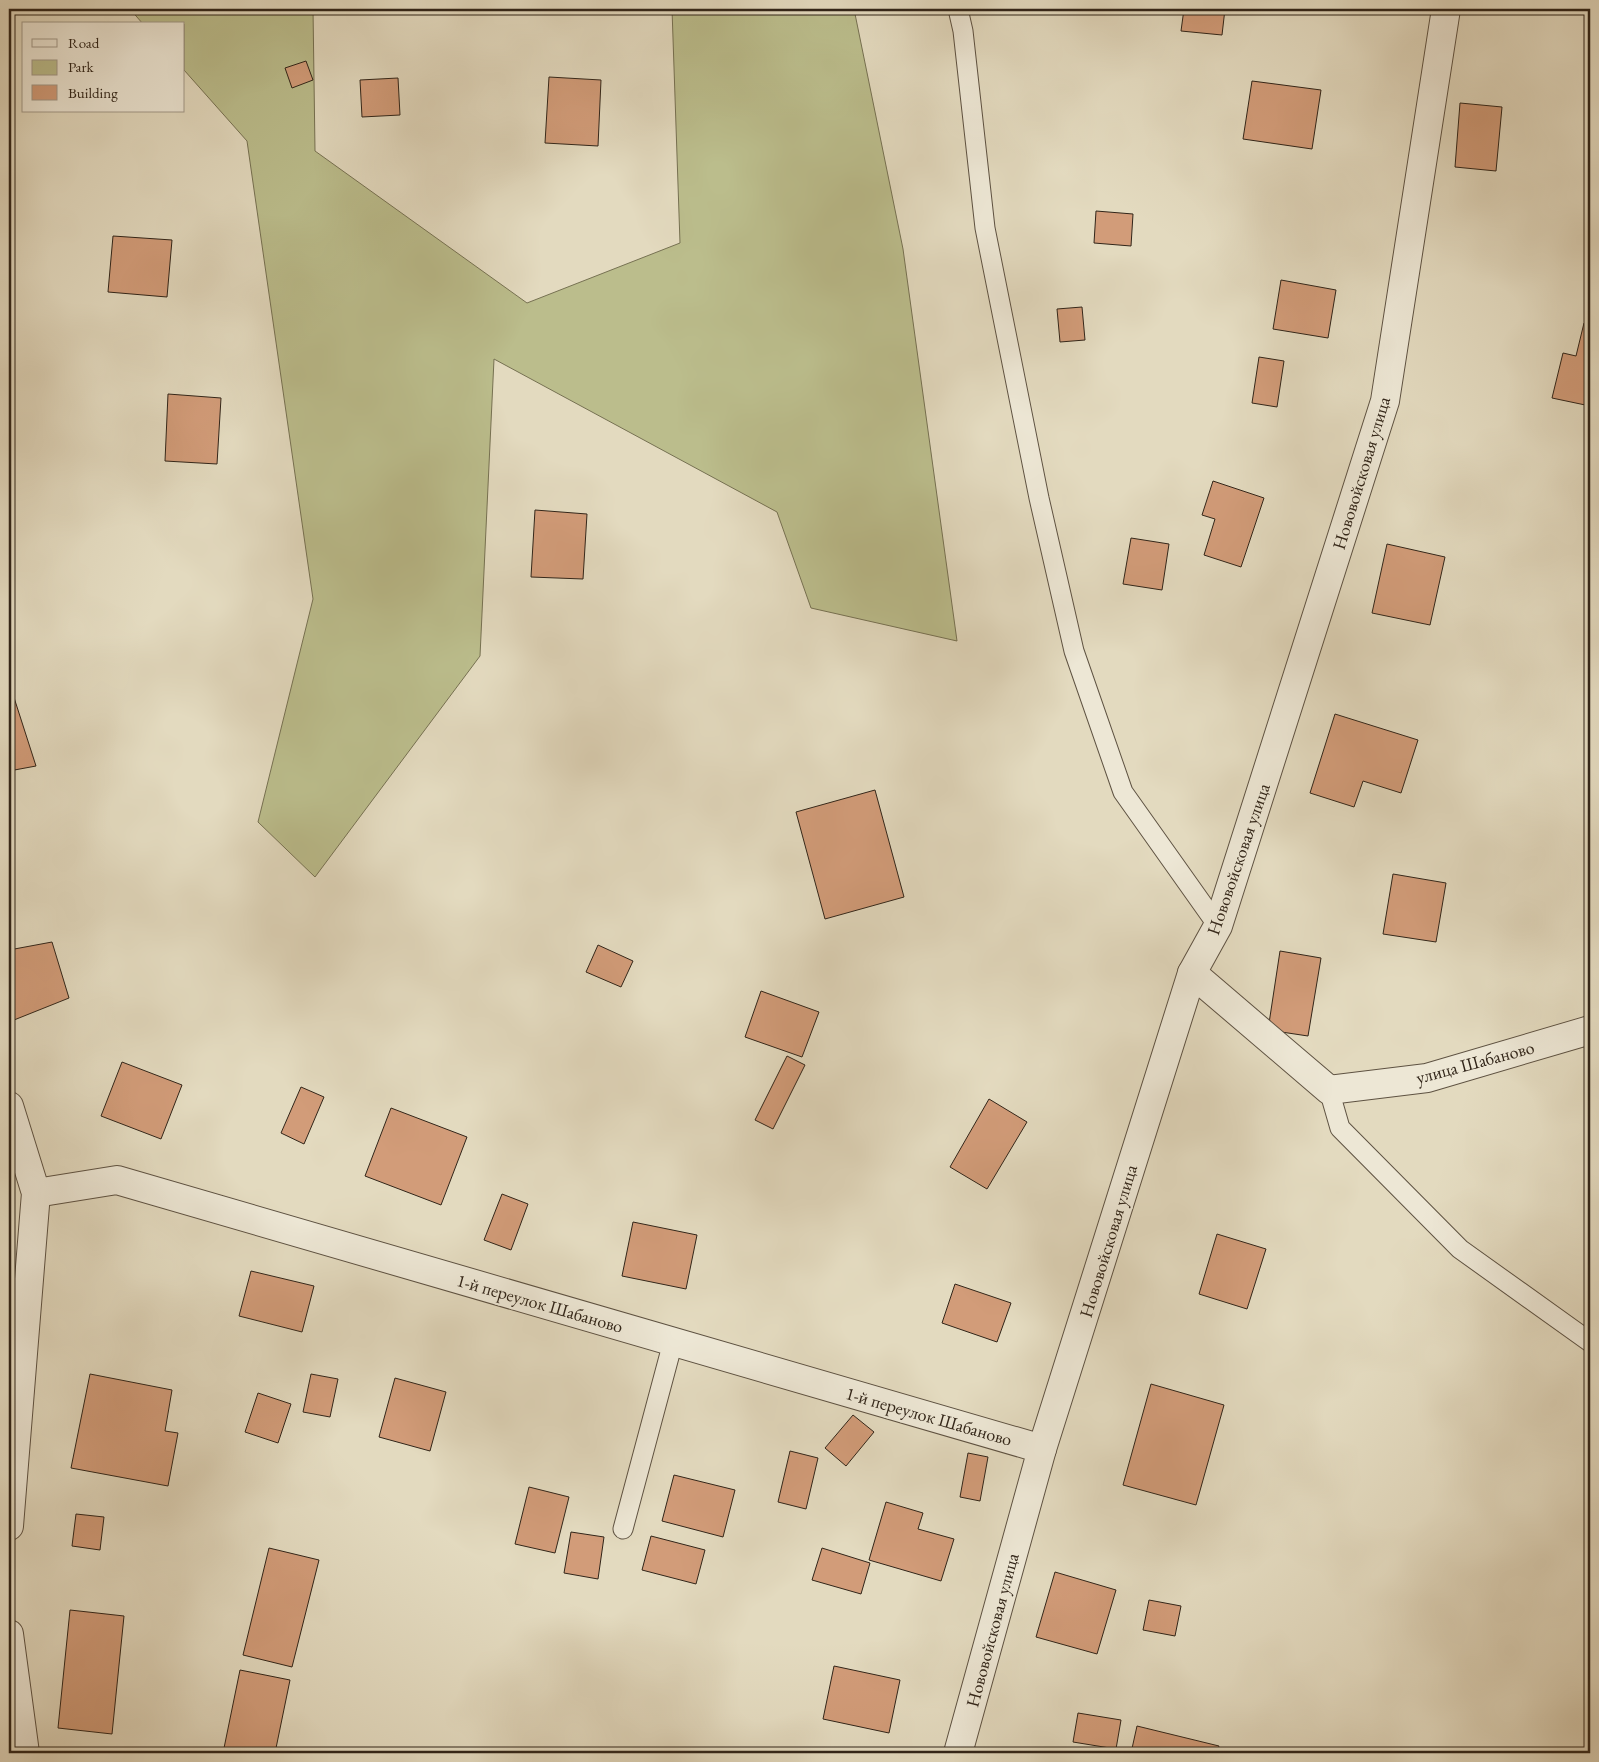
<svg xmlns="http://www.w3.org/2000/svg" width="1599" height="1762" font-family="'EB Garamond',serif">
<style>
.green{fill:#bbbd8c;stroke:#767152}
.building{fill:#d29c79;stroke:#312519}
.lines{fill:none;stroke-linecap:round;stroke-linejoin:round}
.service-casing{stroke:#5e5242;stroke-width:21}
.minor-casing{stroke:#5e5242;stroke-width:30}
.service{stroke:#ede7d5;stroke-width:19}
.minor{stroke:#ede7d5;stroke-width:28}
.labels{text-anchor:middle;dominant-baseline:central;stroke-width:4.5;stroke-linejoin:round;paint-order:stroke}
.street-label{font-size:18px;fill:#312519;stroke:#ede7d5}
</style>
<rect width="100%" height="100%" fill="#e3dabf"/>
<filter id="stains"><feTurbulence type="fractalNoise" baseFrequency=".004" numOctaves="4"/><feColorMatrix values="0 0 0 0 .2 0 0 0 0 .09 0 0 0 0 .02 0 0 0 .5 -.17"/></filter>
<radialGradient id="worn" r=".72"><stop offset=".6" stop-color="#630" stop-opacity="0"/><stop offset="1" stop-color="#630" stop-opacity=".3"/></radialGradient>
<!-- green -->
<polygon class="green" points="130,9 313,9 315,151 527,303 680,243 672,9 854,9 903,249 957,641 811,608 777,512 494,359 480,656 315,877 258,822 313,599 247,141 184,70 184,24 143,24"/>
<!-- building -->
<g class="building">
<polygon points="1184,9 1225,9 1222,35 1181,31"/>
<polygon points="306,61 313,80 292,88 285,68"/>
<polygon points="549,77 601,80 598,146 545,143"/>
<polygon points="398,78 400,115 362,117 360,80"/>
<polygon points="1252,81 1321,90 1312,149 1243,139"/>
<polygon points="1460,103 1502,107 1496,171 1455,167"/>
<polygon points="1096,211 1133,214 1131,246 1094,243"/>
<polygon points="113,236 172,240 167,297 108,292"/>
<polygon points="1281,280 1336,290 1328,338 1273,329"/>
<polygon points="1082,307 1085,340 1060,342 1057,309"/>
<polygon points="1584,323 1590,325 1590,406 1552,398 1563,353 1576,356"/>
<polygon points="1259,357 1284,361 1277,407 1252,403"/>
<polygon points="168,394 221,398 217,464 165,461"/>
<polygon points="1213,481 1264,498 1241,567 1204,555 1215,519 1202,515"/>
<polygon points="535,510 587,514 583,579 531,577"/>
<polygon points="1131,538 1169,544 1162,590 1123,584"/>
<polygon points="1387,544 1445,557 1430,625 1372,613"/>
<polygon points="9,682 36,766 9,771"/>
<polygon points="1335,714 1418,740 1401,793 1363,781 1354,807 1310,793"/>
<polygon points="875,790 904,897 825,919 796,812"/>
<polygon points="1393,874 1446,883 1436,942 1383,934"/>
<polygon points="52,942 69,998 9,1022 9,950"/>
<polygon points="598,945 633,961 621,987 586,972"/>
<polygon points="1280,951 1321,958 1308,1036 1268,1030"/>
<polygon points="761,991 819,1012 802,1057 745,1037"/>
<polygon points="787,1056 805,1065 773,1129 755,1120"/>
<polygon points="122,1062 182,1085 161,1139 101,1116"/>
<polygon points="301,1087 324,1097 304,1144 281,1133"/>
<polygon points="989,1099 1027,1122 987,1189 950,1167"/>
<polygon points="391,1108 467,1137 441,1205 365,1176"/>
<polygon points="502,1194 528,1204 511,1250 484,1240"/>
<polygon points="633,1222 697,1235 686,1289 622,1276"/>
<polygon points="1217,1234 1266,1249 1247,1309 1199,1294"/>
<polygon points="251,1271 314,1286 302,1332 239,1316"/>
<polygon points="955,1284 1011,1303 997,1342 942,1323"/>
<polygon points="90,1374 172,1390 165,1431 178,1433 168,1486 71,1468"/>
<polygon points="311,1374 338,1379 330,1417 303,1412"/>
<polygon points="395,1378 446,1392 430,1451 379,1437"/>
<polygon points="1151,1384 1224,1405 1196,1505 1123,1485"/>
<polygon points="258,1393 291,1404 278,1443 245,1432"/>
<polygon points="853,1415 874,1432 846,1466 825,1448"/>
<polygon points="790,1451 818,1458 806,1509 778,1502"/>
<polygon points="968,1453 988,1457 980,1501 960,1497"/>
<polygon points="674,1475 735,1490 723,1537 662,1521"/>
<polygon points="529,1487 569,1497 555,1553 515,1544"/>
<polygon points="886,1502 923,1513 918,1529 954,1539 941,1581 869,1560"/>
<polygon points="76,1514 104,1517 100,1550 72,1546"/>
<polygon points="571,1532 604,1537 598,1579 564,1573"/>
<polygon points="651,1536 705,1550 696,1584 642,1570"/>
<polygon points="269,1548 319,1560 292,1667 243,1655"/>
<polygon points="822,1548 870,1563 861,1594 812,1580"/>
<polygon points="1055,1572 1116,1590 1097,1654 1036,1637"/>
<polygon points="1149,1600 1181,1606 1175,1636 1143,1630"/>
<polygon points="70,1610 124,1616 112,1734 58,1728"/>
<polygon points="834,1666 900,1680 889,1733 823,1719"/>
<polygon points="240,1670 290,1680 275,1753 223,1753"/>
<polygon points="1078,1713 1121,1720 1116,1749 1073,1742"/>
<polygon points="1137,1726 1219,1746 1217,1753 1131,1753"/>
</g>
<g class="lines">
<!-- service casing -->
<g class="service-casing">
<g id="service">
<polyline points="958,9 963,31 985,228 1039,498 1074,651 1123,792 1218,926"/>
<polyline points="1329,1090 1340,1128 1460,1249 1590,1342"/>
<polyline points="623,1529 673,1342"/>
</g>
</g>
<!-- minor casing -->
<g class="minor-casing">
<g id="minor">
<polyline points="1192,973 1329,1090 1427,1078 1590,1030"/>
<polyline points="9,1106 36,1193 9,1526"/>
<polyline points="36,1193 117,1180 1042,1449"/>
<polyline points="9,1634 25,1753"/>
<polyline points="958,1753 1042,1449 1192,973 1218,926 1385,401 1446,9"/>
</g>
</g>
<!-- service -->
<use href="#service" class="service"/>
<!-- minor -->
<use href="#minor" class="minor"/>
</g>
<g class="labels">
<!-- street labels -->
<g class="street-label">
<text transform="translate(1361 473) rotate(-73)">Нововойсковая улица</text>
<text transform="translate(1238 859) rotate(-71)">Нововойсковая улица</text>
<text transform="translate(1475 1062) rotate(-15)">улица Шабаново</text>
<text transform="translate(1108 1241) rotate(-73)">Нововойсковая улица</text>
<text transform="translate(540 1303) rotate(16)">1-й переулок Шабаново</text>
<text transform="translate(929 1416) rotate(16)">1-й переулок Шабаново</text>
<text transform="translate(992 1630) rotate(-75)">Нововойсковая улица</text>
</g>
</g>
<!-- margin -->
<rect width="1599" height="1762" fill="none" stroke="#e3dabf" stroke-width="30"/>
<rect x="10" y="10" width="1579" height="1742" fill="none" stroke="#312519" stroke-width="2.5"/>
<rect x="15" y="15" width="1569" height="1732" fill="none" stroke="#312519"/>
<!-- legend -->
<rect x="22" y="22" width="162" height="90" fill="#ede7d5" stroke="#a2998a"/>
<rect x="32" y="39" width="25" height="8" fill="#ede7d5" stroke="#a2998a"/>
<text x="68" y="48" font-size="15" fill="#312519">Road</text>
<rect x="32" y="60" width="25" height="15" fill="#bbbd8c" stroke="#a2998a"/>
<text x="68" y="72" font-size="15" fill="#312519">Park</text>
<rect x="32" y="85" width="25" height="15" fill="#d29c79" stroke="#a2998a"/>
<text x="68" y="98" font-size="15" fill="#312519">Building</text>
<rect width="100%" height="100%" filter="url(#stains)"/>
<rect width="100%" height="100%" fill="url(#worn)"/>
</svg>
